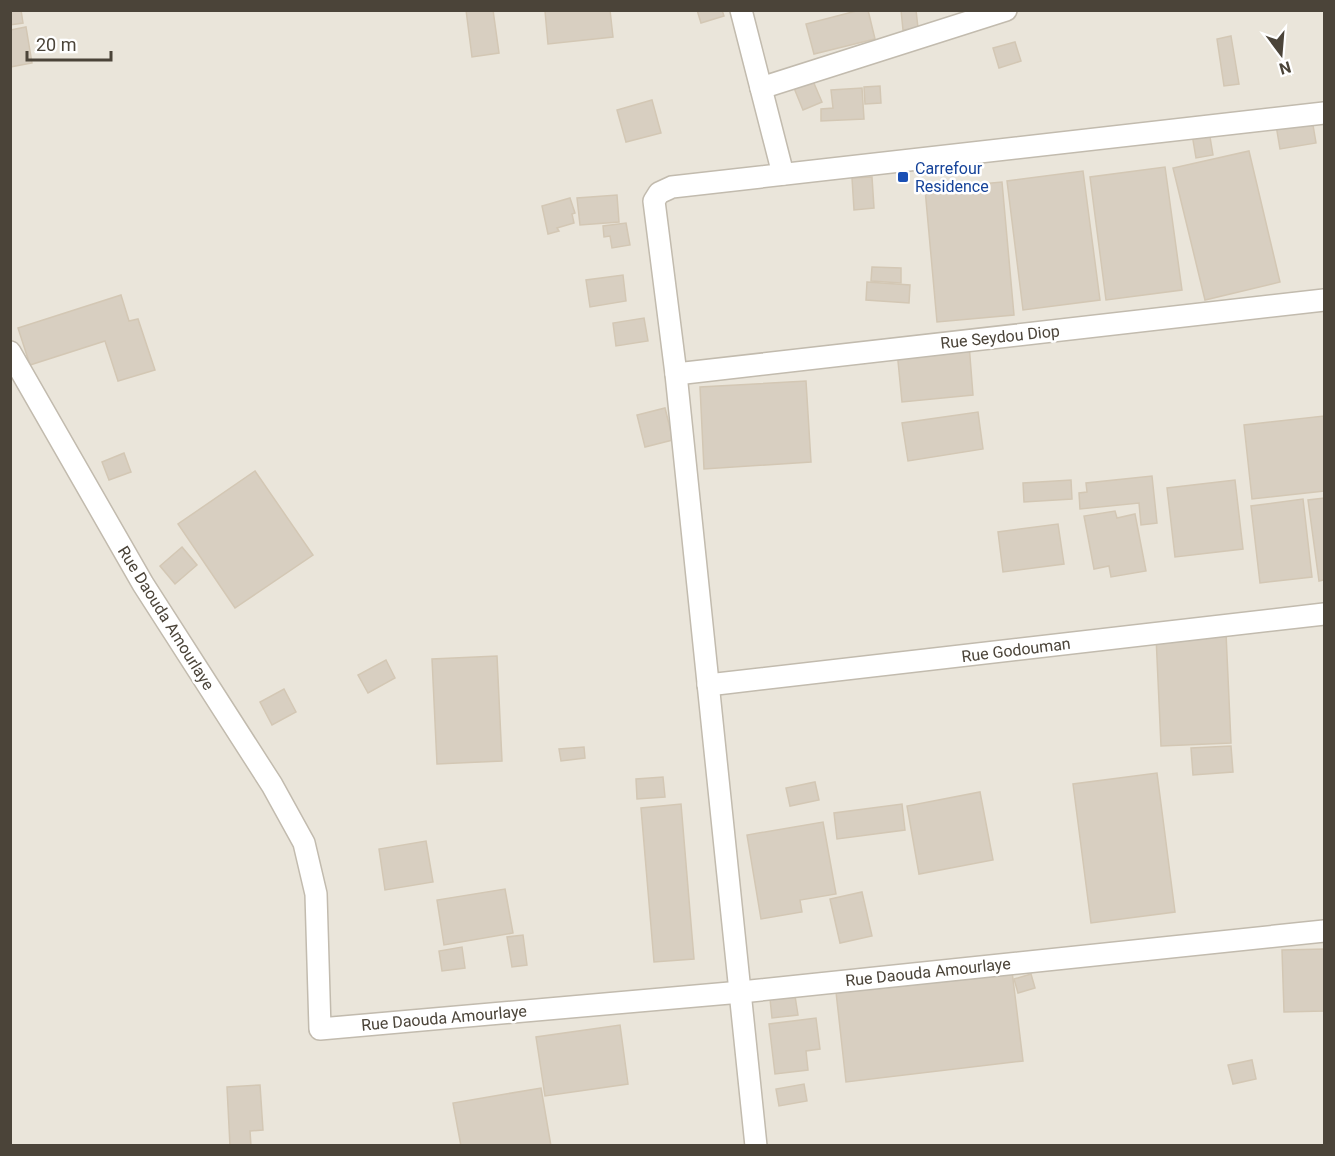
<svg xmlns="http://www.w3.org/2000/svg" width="1335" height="1156" font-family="Roboto,sans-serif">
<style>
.residential{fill:#eae5da}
.building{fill:#d8cfc1;stroke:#d3c7b4;stroke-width:1.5}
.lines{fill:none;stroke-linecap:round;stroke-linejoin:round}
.street-casing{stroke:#c2bbae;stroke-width:24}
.street{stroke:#fff;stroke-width:21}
.transit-dot{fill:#1a4fb4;stroke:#fff;stroke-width:2}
.labels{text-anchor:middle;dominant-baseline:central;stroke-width:5;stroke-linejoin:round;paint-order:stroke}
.transit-label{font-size:16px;fill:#164399;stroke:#fff;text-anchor:start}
.street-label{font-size:16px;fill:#4b4439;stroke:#fff}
</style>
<rect width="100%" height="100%" fill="#f6f3ec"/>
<!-- residential -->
<polygon class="residential" points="10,11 1324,11 1324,1145 11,1145"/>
<!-- building -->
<g class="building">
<polygon points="10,10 21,10 23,23 10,25"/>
<polygon points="466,10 493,10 499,53 472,57"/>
<polygon points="610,10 613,37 548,44 545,11"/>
<polygon points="697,10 722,10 724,16 701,23"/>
<polygon points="860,10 868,10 875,39 814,54 806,24"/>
<polygon points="901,10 916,10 918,28 903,30"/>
<polygon points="26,27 32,63 10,67 10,30"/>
<polygon points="1231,36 1239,84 1224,86 1217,39"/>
<polygon points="1015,42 1021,61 999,68 993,48"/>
<polygon points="813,81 822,102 803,110 794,88"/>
<polygon points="880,86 881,103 865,104 864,87"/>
<polygon points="862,88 864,119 821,121 821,109 833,108 831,90"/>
<polygon points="652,100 661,133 626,142 617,110"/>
<polygon points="1312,119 1316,143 1280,149 1276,125"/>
<polygon points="1209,131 1213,155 1196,158 1192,134"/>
<polygon points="1249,151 1280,282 1205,300 1173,168"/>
<polygon points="1165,167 1182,290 1106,300 1090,177"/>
<polygon points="1083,171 1100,300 1023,310 1007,181"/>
<polygon points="872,177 874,208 854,210 852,178"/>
<polygon points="1002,182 1014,315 937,322 925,189"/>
<polygon points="617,195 619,222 580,225 577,198"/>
<polygon points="570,198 575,213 572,214 574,223 557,228 559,231 548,234 542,206"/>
<polygon points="626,223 630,245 612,248 610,236 604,237 603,226"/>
<polygon points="872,267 901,268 901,283 871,281"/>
<polygon points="623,275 626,301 590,307 586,280"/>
<polygon points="867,282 910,285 909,303 866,300"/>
<polygon points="121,295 129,321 138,319 155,370 118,381 105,341 30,365 18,328"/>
<polygon points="644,318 648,341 616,346 613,323"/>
<polygon points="969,344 973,395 902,402 897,351"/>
<polygon points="806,381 811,462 704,469 700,387"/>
<polygon points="665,408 673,440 645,447 637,415"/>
<polygon points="978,412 983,449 908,461 902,423"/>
<polygon points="1324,416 1324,491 1252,499 1244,425"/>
<polygon points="124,453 131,472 109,480 102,462"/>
<polygon points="255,471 313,555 235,608 178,524"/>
<polygon points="1152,476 1157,523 1141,525 1139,503 1080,509 1079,493 1087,492 1086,483"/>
<polygon points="1071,480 1072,499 1024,502 1023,483"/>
<polygon points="1235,480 1243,549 1175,557 1167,488"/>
<polygon points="1324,498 1324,580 1319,581 1308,500"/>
<polygon points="1303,499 1312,577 1260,583 1251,506"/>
<polygon points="1115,511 1117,518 1135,514 1146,571 1111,577 1109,566 1094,569 1084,516"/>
<polygon points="1058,524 1064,564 1003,572 998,532"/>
<polygon points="182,547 197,565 175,584 160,566"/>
<polygon points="1226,633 1231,743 1161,746 1156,636"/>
<polygon points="497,656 502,761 437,764 432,659"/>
<polygon points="386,660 395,678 368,693 358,675"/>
<polygon points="284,689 296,712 272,725 260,702"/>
<polygon points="1231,746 1233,772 1193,775 1191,748"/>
<polygon points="584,747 585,758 561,761 559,749"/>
<polygon points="1157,773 1175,912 1091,923 1073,784"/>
<polygon points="663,777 665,797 637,799 636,779"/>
<polygon points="815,782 819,800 790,806 786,788"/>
<polygon points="980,792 993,860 919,874 907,806"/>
<polygon points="681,804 694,959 654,962 641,808"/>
<polygon points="902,804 905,830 837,839 834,813"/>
<polygon points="823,822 836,894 800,900 802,912 761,919 747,835"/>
<polygon points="426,841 433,882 385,890 379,849"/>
<polygon points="505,889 513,933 444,945 437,900"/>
<polygon points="862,892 872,936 840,943 830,899"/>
<polygon points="523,935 527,965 512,967 507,937"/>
<polygon points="462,947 465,968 442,971 439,951"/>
<polygon points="1324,949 1324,1011 1284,1012 1282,950"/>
<polygon points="1012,971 1023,1061 846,1082 836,992"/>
<polygon points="1031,974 1035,988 1018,993 1014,979"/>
<polygon points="795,996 798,1015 772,1018 770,999"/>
<polygon points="816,1018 820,1049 806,1051 808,1070 775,1074 769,1024"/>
<polygon points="620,1025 628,1084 545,1096 536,1037"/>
<polygon points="1252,1060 1256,1079 1233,1084 1228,1065"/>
<polygon points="804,1084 807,1101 779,1106 776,1089"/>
<polygon points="260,1085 263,1130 250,1131 251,1146 230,1146 227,1087"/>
<polygon points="541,1088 551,1146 461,1146 453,1103"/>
</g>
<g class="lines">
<!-- street casing -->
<g class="street-casing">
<g id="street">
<polyline points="741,10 783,174"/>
<polyline points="761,88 1006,10"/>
<polyline points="10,352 143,584 272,785 304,843 316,894 320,1029 741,992 1324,931"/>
<polyline points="676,374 1324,300"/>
<polyline points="708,685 1324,614"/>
<polyline points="756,1146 676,374 654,201 659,193 672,187 1324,113"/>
</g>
</g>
<!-- street -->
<use href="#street" class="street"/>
</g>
<!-- markers -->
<rect class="transit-dot" x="897" y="171" width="12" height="12" rx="3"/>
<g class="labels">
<!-- transit labels -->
<g class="transit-label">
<text x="915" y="168">Carrefour<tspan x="915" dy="18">Residence</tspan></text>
</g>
<!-- street labels -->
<g class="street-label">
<text transform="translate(1000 337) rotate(-6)">Rue Seydou Diop</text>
<text transform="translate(166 618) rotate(58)">Rue Daouda Amourlaye</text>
<text transform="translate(1016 650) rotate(-7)">Rue Godouman</text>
<text transform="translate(928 972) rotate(-6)">Rue Daouda Amourlaye</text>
<text transform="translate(444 1018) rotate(-5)">Rue Daouda Amourlaye</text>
</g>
</g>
<!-- border -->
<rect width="1335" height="1156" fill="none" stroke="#4b4439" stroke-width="24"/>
<!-- north arrow -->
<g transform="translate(1281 54) rotate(164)" stroke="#ffffff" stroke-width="4.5" paint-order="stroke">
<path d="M0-4.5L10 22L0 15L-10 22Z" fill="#4b4439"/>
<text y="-9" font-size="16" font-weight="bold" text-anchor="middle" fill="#4b4439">N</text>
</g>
<!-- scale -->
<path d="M27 51v9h84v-9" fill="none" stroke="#4b4439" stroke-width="3"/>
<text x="36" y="51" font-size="18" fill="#4b4439" stroke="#ffffff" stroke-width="4.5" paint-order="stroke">20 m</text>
</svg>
